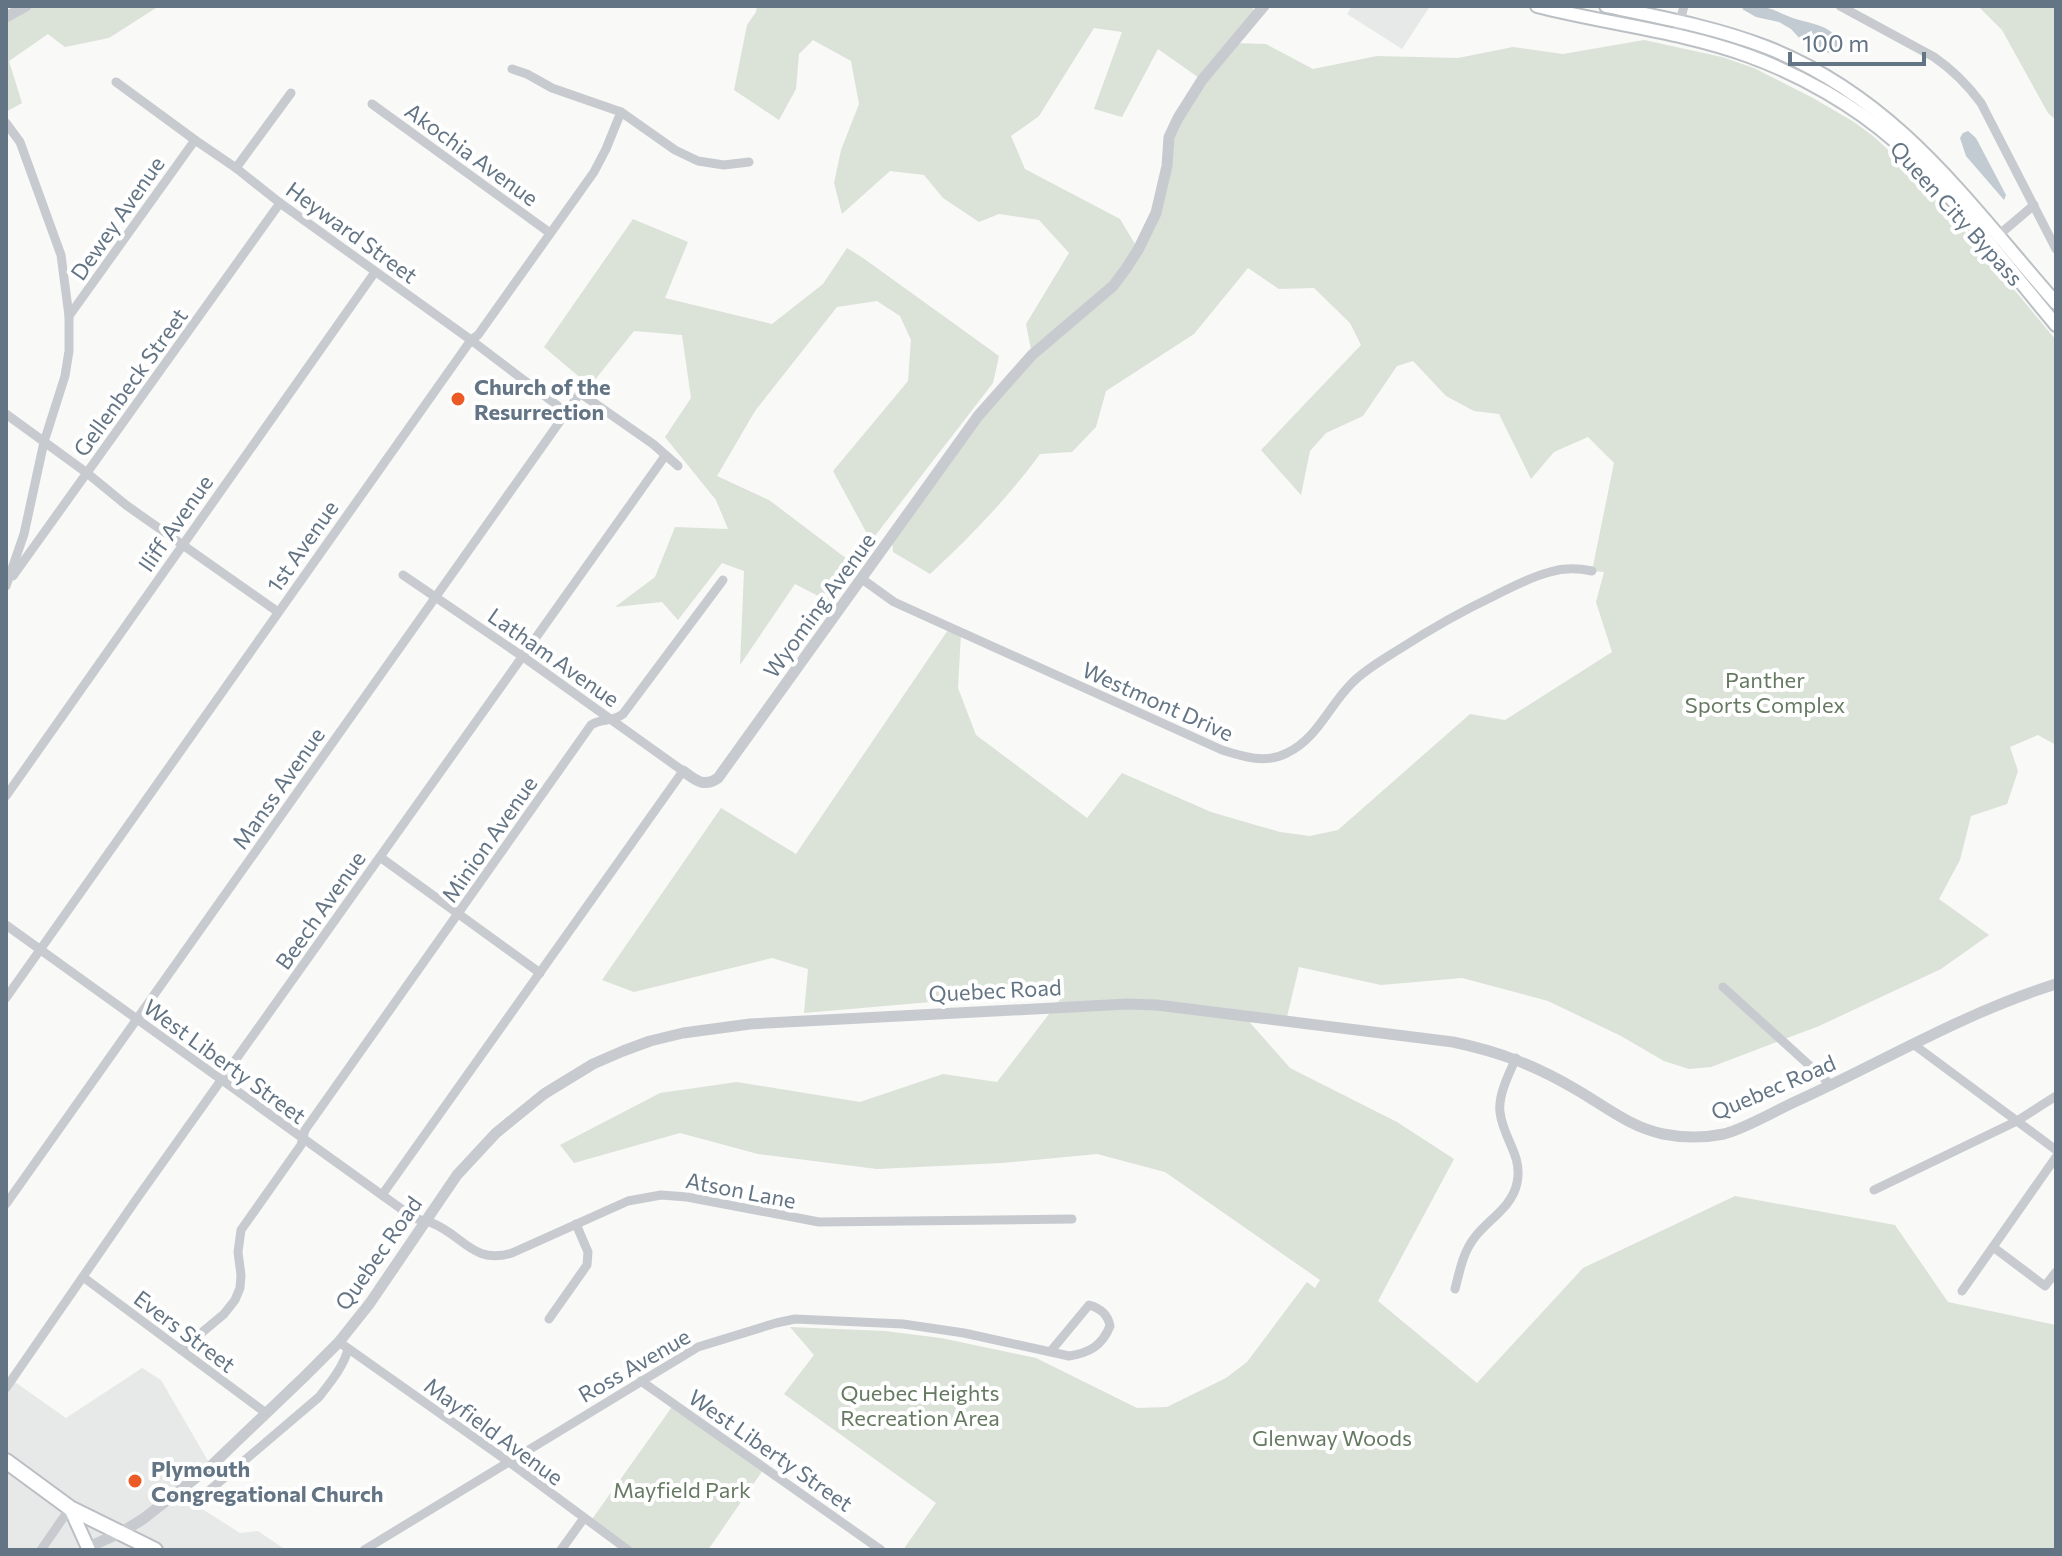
<svg xmlns="http://www.w3.org/2000/svg" width="2062" height="1556" font-family="Commissioner,sans-serif">
<style>
.built{fill:#e7e8e8}
.green{fill:#dbe2d8;fill-rule:evenodd}
.water{fill:#c2cbd1}
.lines{fill:none;stroke-linecap:round;stroke-linejoin:round}
.secondary-casing{stroke:#bbc0c5;stroke-width:16}
.primary-casing{stroke:#babec2;stroke-width:18}
.minor{stroke:#c7cbcf;stroke-width:9}
.tertiary{stroke:#c7cbcf;stroke-width:11}
.secondary{stroke:#fff;stroke-width:12}
.primary{stroke:#fff;stroke-width:14}
.poi-dot{fill:#ec5a25;stroke:#fff;stroke-width:3}
.labels{text-anchor:middle;dominant-baseline:central;stroke-width:8;stroke-linejoin:round;paint-order:stroke}
.street-label{font-size:22px;fill:#637484;stroke:#fff}
.poi-label{font-size:22px;font-weight:bold;fill:#637484;stroke:#fff;text-anchor:start}
.park-label{font-size:22px;fill:#667a62;stroke:#fff}
</style>
<rect width="100%" height="100%" fill="#f9f9f7"/>
<!-- built -->
<g class="built">
<polygon points="1352,6 1430,6 1402,49 1347,14"/>
<polygon points="142,1368 161,1380 211,1466 177,1493 240,1533 258,1531 286,1550 6,1550 6,1388 12,1380 66,1418"/>
</g>
<!-- green -->
<g class="green">
<polygon points="26,6 159,6 109,38 65,47 48,34 9,61 22,103 6,112 6,17"/>
<path d="M757 6H1253L1254 18 1233 43 1266 44 1313 69 1377 56 1458 58 1513 47 1563 54 1644 40 1722 57 1754 68 1813 98 1854 122 1873 136 1905 165 1981 250 2056 340V745L2038 735 2010 747 2018 771 2007 804 1971 816 1960 860 1939 899 1989 935 1941 969 1819 1026 1711 1067 1689 1069 1664 1061 1621 1036 1548 1001 1462 978 1381 985 1299 967 1286 1021 1245 1017 1290 1068 1397 1122 1454 1159 1378 1301 1477 1383 1583 1268 1735 1196 1895 1225 1948 1302 2056 1325V1550H903L936 1503 784 1394 814 1355 790 1327 885 1331 941 1338 1036 1358 1137 1408 1167 1407 1226 1378 1247 1362 1307 1282 1315 1288 1320 1280 1165 1172 1097 1154 1002 1163 877 1169 758 1154 680 1133 574 1163 560 1145 660 1093 737 1082 860 1102 943 1074 997 1082 1062 997H989L804 1013 808 969 772 958 634 992 602 980 721 808 796 854 950 627 961 633 958 688 976 735 1087 818 1122 773 1211 812 1280 832 1310 836 1338 830 1470 714 1505 720 1612 652 1596 602 1604 572 1592 571 1614 463 1588 437 1554 452 1531 479 1499 414 1474 411 1446 396 1413 361 1397 366 1363 416 1326 433 1310 451 1301 495 1261 450 1361 345 1350 323 1314 288 1279 289 1248 268 1194 334 1106 391 1096 427 1072 452 1040 454C1007 499 971 536 930 574L893 552 892 538 978 416 1032 355 1026 324 1069 253 1039 220 999 214 979 222 943 198 924 175 890 171 842 214 834 183 841 150 859 104 851 61 813 40 799 54 796 89 779 120 734 90 747 25 756 12ZM1094 28 1122 32 1094 109 1122 117 1158 49 1202 80 1168 147 1148 232 1138 249 1120 219 1025 169 1011 136 1039 116Z"/>
<polygon points="1978,6 2056,6 2056,120 2048,113 2002,30"/>
<polygon points="633,219 688,242 665,298 772,324 823,284 847,248 863,258 999,356 993,383 871,541 833,471 908,381 911,340 900,316 877,301 837,307 755,411 717,476 769,500 855,565 828,601 795,584 740,665 744,571 722,563 678,620 662,602 615,607 655,577 675,527 728,529 716,500 665,437 691,398 682,335 634,331 590,386 544,347"/>
<polygon points="674,1404 765,1467 708,1550 628,1550 590,1522"/>
</g>
<!-- water -->
<g class="water">
<path d="M1747 6C1768 6 1772 9 1790 17 1808 24 1829 23 1840 42L1839 48 1829 53 1802 41 1791 29 1779 22 1756 17 1742 9Z"/>
<polygon points="1968,131 1976,138 2006,195 2004,200 1966,156 1960,138 1963,133"/>
</g>
<g class="lines">
<!-- secondary casing -->
<g class="secondary-casing">
<g id="secondary">
<path d="M1537 6C1607 24 1681 31 1749 56 1801 75 1854 105 1896 142 1955 196 2004 263 2056 325"/>
<path d="M1606 6C1659 17 1714 27 1766 47 1897 98 1967 202 2056 303"/>
<polyline points="70,1508 89,1550"/>
</g>
</g>
<!-- primary casing -->
<g class="primary-casing">
<polyline id="primary" points="6,1461 70,1508 155,1550"/>
</g>
<!-- minor -->
<g class="minor">
<path d="M1840 6 1934 57C1953 70 1967 84 1981 103L2056 249"/>
<polyline points="1676,36 1684,6"/>
<polyline points="512,69 527,74 552,88 621,112 675,150 698,161 724,165 749,162"/>
<polyline points="116,82 195,140 236,168 280,203 471,340 566,412"/>
<polyline points="372,104 550,233"/>
<polyline points="6,123 20,142 61,255 69,316 69,351 65,376 44,442 24,534 6,586"/>
<polyline points="236,168 291,93"/>
<polyline points="1994,239 2034,205"/>
<polyline points="69,316 195,140"/>
<polyline points="6,414 87,473 126,505 278,612"/>
<polyline points="13,576 280,203"/>
<path d="M862 579 894 602 1222 750C1244 757 1266 764 1287 753 1318 738 1329 705 1353 682 1366 669 1382 660 1398 650 1429 630 1460 612 1494 596 1512 587 1530 577 1550 572 1563 568 1578 568 1592 571"/>
<polyline points="6,796 375,272"/>
<polyline points="380,857 540,973"/>
<path d="M6 925 414 1218C420 1220 426 1221 432 1223 463 1235 473 1265 512 1253L628 1201 661 1195 687 1197 819 1222 1072 1219"/>
<polyline points="1723,987 1831,1085"/>
<polyline points="6,998 471,340 478,335 594,172 606,149 621,112"/>
<polyline points="1913,1044 2056,1150"/>
<polyline points="1874,1190 2017,1121 2056,1096"/>
<polyline points="382,1195 683,771 522,656 403,575"/>
<polyline points="6,1204 580,393 653,444 678,466"/>
<polyline points="1993,1247 2045,1286 2056,1272"/>
<polyline points="83,1277 266,1413"/>
<path d="M1455 1289C1460 1270 1463 1252 1475 1237 1489 1219 1512 1207 1517 1183 1523 1155 1503 1139 1500 1112 1498 1095 1509 1074 1516 1058"/>
<polyline points="1962,1291 2056,1157"/>
<polyline points="549,1319 587,1265 588,1252 576,1224"/>
<polyline points="339,1342 509,1462 628,1550"/>
<path d="M181 1350 224 1314 235 1300 240 1288 241 1275 238 1252 241 1230 301 1145 305 1130 591 725C602 718 613 722 623 714L723 580"/>
<polyline points="641,1381 881,1550"/>
<polyline points="6,1388 138,1197 665,456"/>
<path d="M204 1495 319 1397C330 1383 344 1366 348 1349"/>
<polyline points="41,1550 70,1508"/>
<path d="M364 1550 698 1347 776 1323 795 1319 903 1324 964 1333 1069 1356C1089 1353 1102 1346 1110 1326 1108 1315 1100 1308 1089 1305L1050 1352"/>
<polyline points="561,1550 584,1518"/>
</g>
<!-- tertiary -->
<g class="tertiary">
<polyline points="6,17 26,6"/>
<path d="M683 771C695 780 704 788 718 778L978 416 1032 355 1113 286 1125 270 1138 250 1156 213 1167 166 1169 137 1178 118 1202 80 1264 6"/>
<path d="M89 1547 122 1532 143 1519 211 1466 304 1377 339 1342 370 1303 457 1175 496 1133 544 1094 593 1064 623 1051 650 1041 683 1033 750 1024 1127 1004 1157 1005 1453 1042C1501 1052 1536 1066 1577 1090 1606 1107 1630 1127 1663 1134 1683 1138 1704 1138 1724 1134 1747 1128 1778 1109 1801 1099 1886 1060 1966 1012 2056 984"/>
</g>
<!-- secondary -->
<use href="#secondary" class="secondary"/>
<!-- primary -->
<use href="#primary" class="primary"/>
</g>
<!-- markers -->
<g class="poi-dot">
<circle cx="458" cy="399" r="8"/>
<circle cx="135" cy="1481" r="8"/>
</g>
<g class="labels">
<!-- street labels -->
<g class="street-label">
<text transform="translate(472 154) rotate(36)">Akochia Avenue</text>
<text transform="translate(1957 213) rotate(48)">Queen City Bypass</text>
<text transform="translate(117 218) rotate(-55)">Dewey Avenue</text>
<text transform="translate(352 232) rotate(36)">Heyward Street</text>
<text transform="translate(130 382) rotate(-54)">Gellenbeck Street</text>
<text transform="translate(175 523) rotate(-55)">Iliff Avenue</text>
<text transform="translate(302 546) rotate(-55)">1st Avenue</text>
<text transform="translate(819 605) rotate(-54)">Wyoming Avenue</text>
<text transform="translate(554 657) rotate(35)">Latham Avenue</text>
<text transform="translate(1158 701) rotate(24)">Westmont Drive</text>
<text transform="translate(278 788) rotate(-55)">Manss Avenue</text>
<text transform="translate(489 839) rotate(-55)">Minion Avenue</text>
<text transform="translate(320 910) rotate(-55)">Beech Avenue</text>
<text transform="translate(995 990) rotate(-3)">Quebec Road</text>
<text transform="translate(225 1061) rotate(36)">West Liberty Street</text>
<text transform="translate(1773 1087) rotate(-23)">Quebec Road</text>
<text transform="translate(741 1190) rotate(11)">Atson Lane</text>
<text transform="translate(378 1253) rotate(-55)">Quebec Road</text>
<text transform="translate(185 1331) rotate(37)">Evers Street</text>
<text transform="translate(634 1365) rotate(-30)">Ross Avenue</text>
<text transform="translate(494 1431) rotate(36)">Mayfield Avenue</text>
<text transform="translate(771 1450) rotate(35)">West Liberty Street</text>
</g>
<!-- poi labels -->
<g class="poi-label">
<text x="474" y="386">Church of the<tspan x="474" dy="25">Resurrection</tspan></text>
<text x="151" y="1468">Plymouth<tspan x="151" dy="25">Congregational Church</tspan></text>
</g>
<!-- park labels -->
<g class="park-label">
<text x="1765" y="679">Panther<tspan x="1765" dy="25">Sports Complex</tspan></text>
<text x="920" y="1392">Quebec Heights<tspan x="920" dy="25">Recreation Area</tspan></text>
<text x="1332" y="1437">Glenway Woods</text>
<text x="682" y="1489">Mayfield Park</text>
</g>
</g>
<!-- border -->
<rect width="2062" height="1556" fill="none" stroke="#637484" stroke-width="16"/>
<!-- scale -->
<path d="M1790 52v12h134v-12" fill="none" stroke="#637484" stroke-width="4"/>
<text x="1802" y="52" font-size="24" fill="#637484" stroke="#ffffff" stroke-width="6" paint-order="stroke">100 m</text>
</svg>
